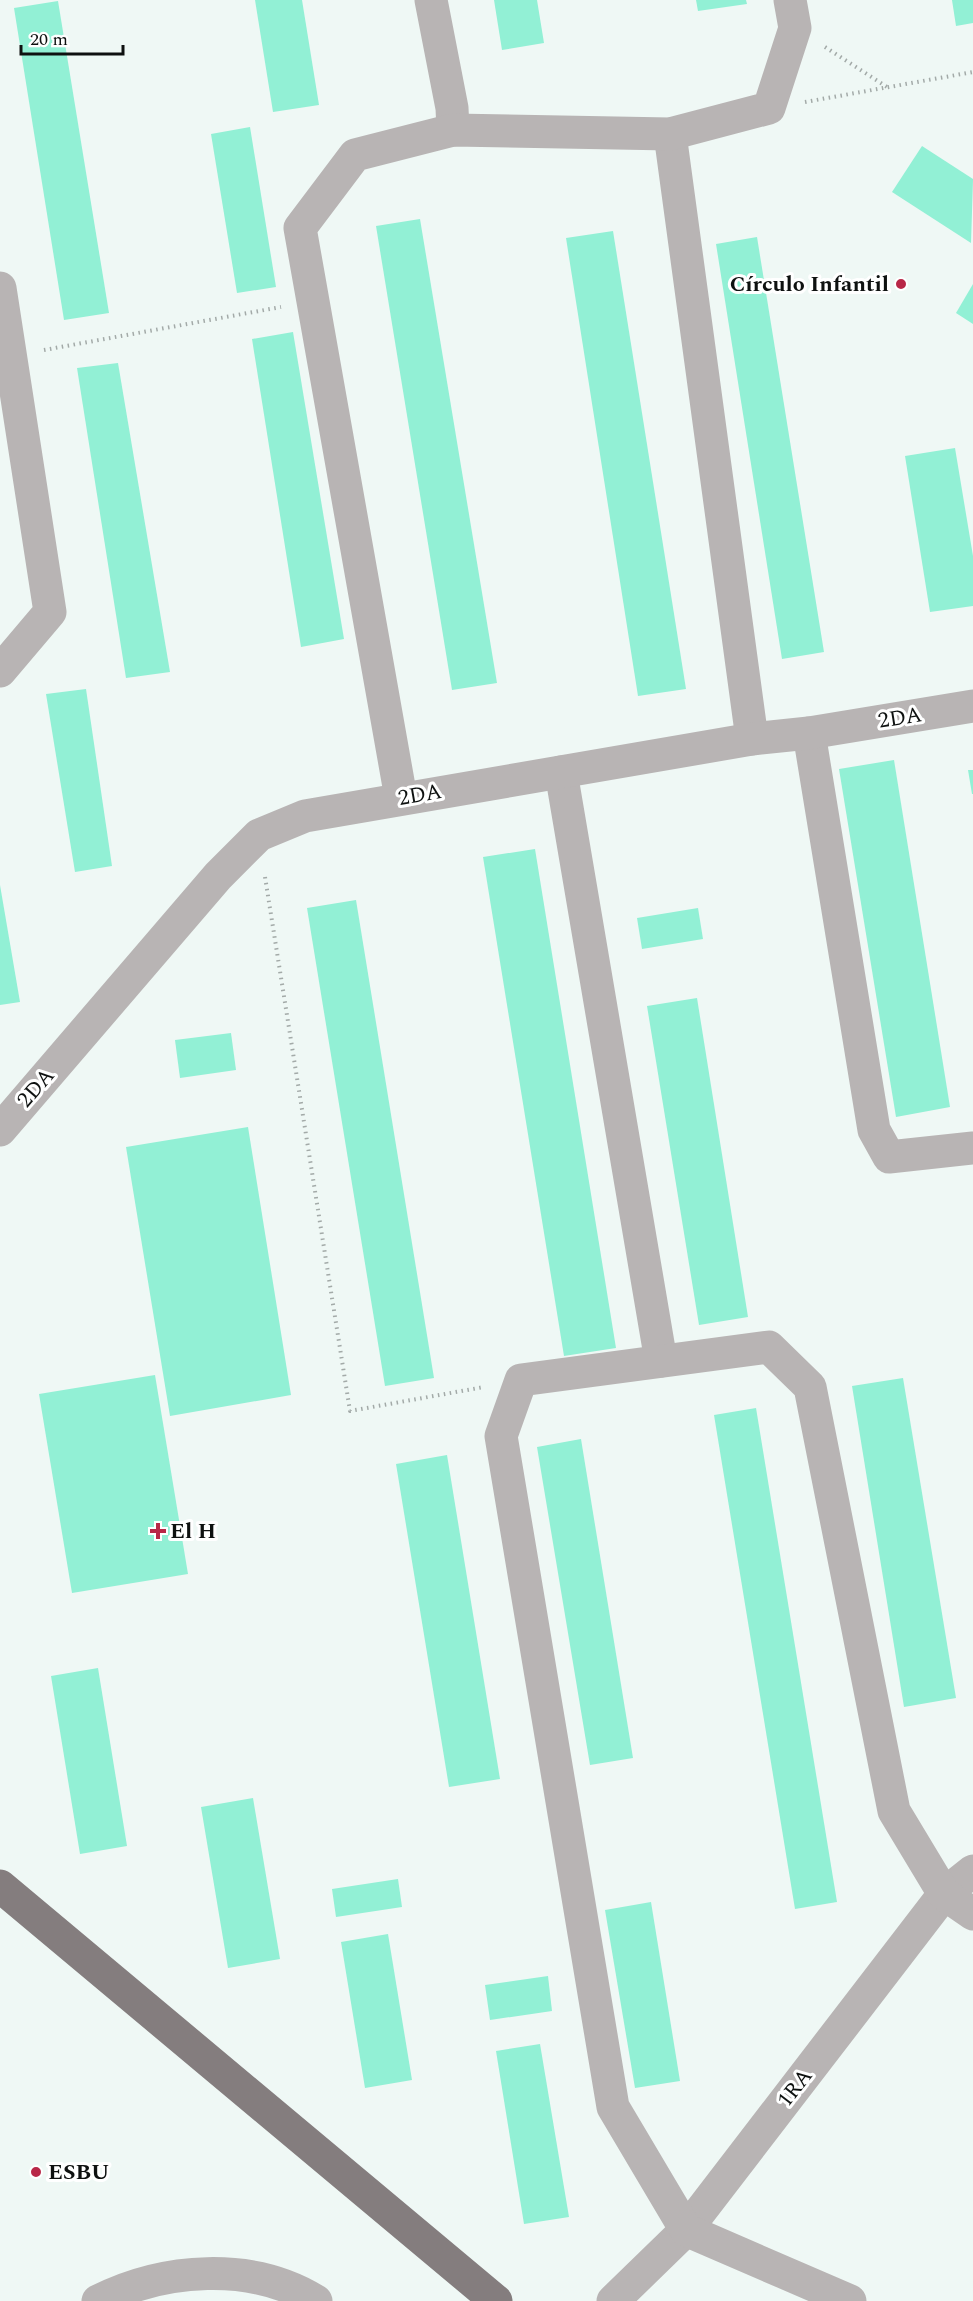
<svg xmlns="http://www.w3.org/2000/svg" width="973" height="2301" font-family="Spectral,serif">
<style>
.building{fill:#92f0d5}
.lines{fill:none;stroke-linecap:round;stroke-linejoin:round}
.path{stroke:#a3aaa8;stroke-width:4;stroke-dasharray:1.5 4.5;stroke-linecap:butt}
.minor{stroke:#b8b4b4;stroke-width:33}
.major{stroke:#847d7e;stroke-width:33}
.poi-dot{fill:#b82747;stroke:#fff;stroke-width:2}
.labels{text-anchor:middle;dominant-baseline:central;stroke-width:6;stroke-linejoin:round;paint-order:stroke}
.poi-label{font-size:22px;font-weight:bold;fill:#0e1110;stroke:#fff;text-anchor:start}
.street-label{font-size:22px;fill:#0e1110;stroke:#fff}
</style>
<rect width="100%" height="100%" fill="#eff8f5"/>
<!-- building -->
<g class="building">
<polygon points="255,0 302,0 319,105 273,112"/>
<polygon points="494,0 537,0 544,43 502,50"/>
<polygon points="696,0 746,0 747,4 698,11"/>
<polygon points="952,0 973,0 973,23 956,26"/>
<polygon points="58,1 109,313 64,320 14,8"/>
<polygon points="250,127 276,287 237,293 211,134"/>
<polygon points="922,146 973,179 971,243 892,192"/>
<polygon points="420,219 497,683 452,690 376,226"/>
<polygon points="613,231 686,689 638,696 566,238"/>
<polygon points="757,237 824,652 782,659 716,244"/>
<polygon points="973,284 973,324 956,313"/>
<polygon points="293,332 344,639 301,647 252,339"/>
<polygon points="118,363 170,672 126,678 77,368"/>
<polygon points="955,448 973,556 973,606 930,612 905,456"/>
<polygon points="86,689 112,866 75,872 46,694"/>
<polygon points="894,760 950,1107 896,1117 839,769"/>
<polygon points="968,770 973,770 973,794 972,794"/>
<polygon points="535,849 616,1348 564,1356 483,857"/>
<polygon points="0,885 20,1002 0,1005"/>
<polygon points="356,900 434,1378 385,1386 307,908"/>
<polygon points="698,908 703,939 642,949 637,918"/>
<polygon points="697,998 748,1317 699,1325 647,1006"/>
<polygon points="231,1033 236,1070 180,1078 175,1040"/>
<polygon points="248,1127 291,1395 170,1416 126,1147"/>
<polygon points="155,1375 188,1574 72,1593 39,1394"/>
<polygon points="903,1378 956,1698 904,1707 852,1386"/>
<polygon points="756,1408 837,1902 795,1909 714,1415"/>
<polygon points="581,1439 633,1758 590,1765 537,1447"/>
<polygon points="447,1455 500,1779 449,1787 396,1464"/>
<polygon points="98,1668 127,1846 80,1854 51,1676"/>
<polygon points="253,1798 280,1959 228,1968 201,1807"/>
<polygon points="398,1879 402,1907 336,1917 332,1889"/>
<polygon points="651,1902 680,2081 635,2088 605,1910"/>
<polygon points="388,1934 412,2080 365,2088 341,1942"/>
<polygon points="548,1976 552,2011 490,2020 485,1985"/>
<polygon points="540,2044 569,2217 524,2224 496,2051"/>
</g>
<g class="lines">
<!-- path -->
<g class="path">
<polyline points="825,47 887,87"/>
<polyline points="805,102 973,72"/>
<polyline points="44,350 281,307"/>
<polyline points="265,877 350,1411 484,1387"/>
</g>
<!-- minor -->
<g class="minor">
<polyline points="431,0 452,108 453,130"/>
<polyline points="670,134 752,739"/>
<polyline points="0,288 50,612 0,671"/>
<polyline points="809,733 874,1130 889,1157 973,1148"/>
<polyline points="561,772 661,1361"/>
<polyline points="401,798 300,228 355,155 453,130 670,134 769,108 795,28 790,0"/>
<polyline points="0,1130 218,876 259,835 305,816 752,739 809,733 973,706"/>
<path d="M98 2301C163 2268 252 2261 316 2301"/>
<polyline points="613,2301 686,2230 944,1894 973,1871"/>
<polyline points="850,2301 686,2230 613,2107 501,1436 521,1380 769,1347 810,1387 894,1811 944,1894 973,1914"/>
</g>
<!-- major -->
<polyline class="major" points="0,1886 496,2301"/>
</g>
<!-- markers -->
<g class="poi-dot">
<circle cx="901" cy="284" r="6"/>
<path d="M155 1522h6v6h6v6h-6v6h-6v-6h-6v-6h6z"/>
<circle cx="36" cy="2172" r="6"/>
</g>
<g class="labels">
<!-- poi labels -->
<g class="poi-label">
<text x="889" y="284" text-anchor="end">Círculo Infantil</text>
<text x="170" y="1531">El H</text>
<text x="48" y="2172">ESBU</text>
</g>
<!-- street labels -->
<g class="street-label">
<text transform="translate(900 718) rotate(-9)">2DA</text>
<text transform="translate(420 795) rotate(-10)">2DA</text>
<text transform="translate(36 1088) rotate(-49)">2DA</text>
<text transform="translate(795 2088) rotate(-52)">1RA</text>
</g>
</g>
<!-- scale -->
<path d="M21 45v9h102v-9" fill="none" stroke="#0e1110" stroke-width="3"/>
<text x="30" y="45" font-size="18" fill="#0e1110" stroke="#ffffff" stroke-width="4.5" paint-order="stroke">20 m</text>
</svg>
